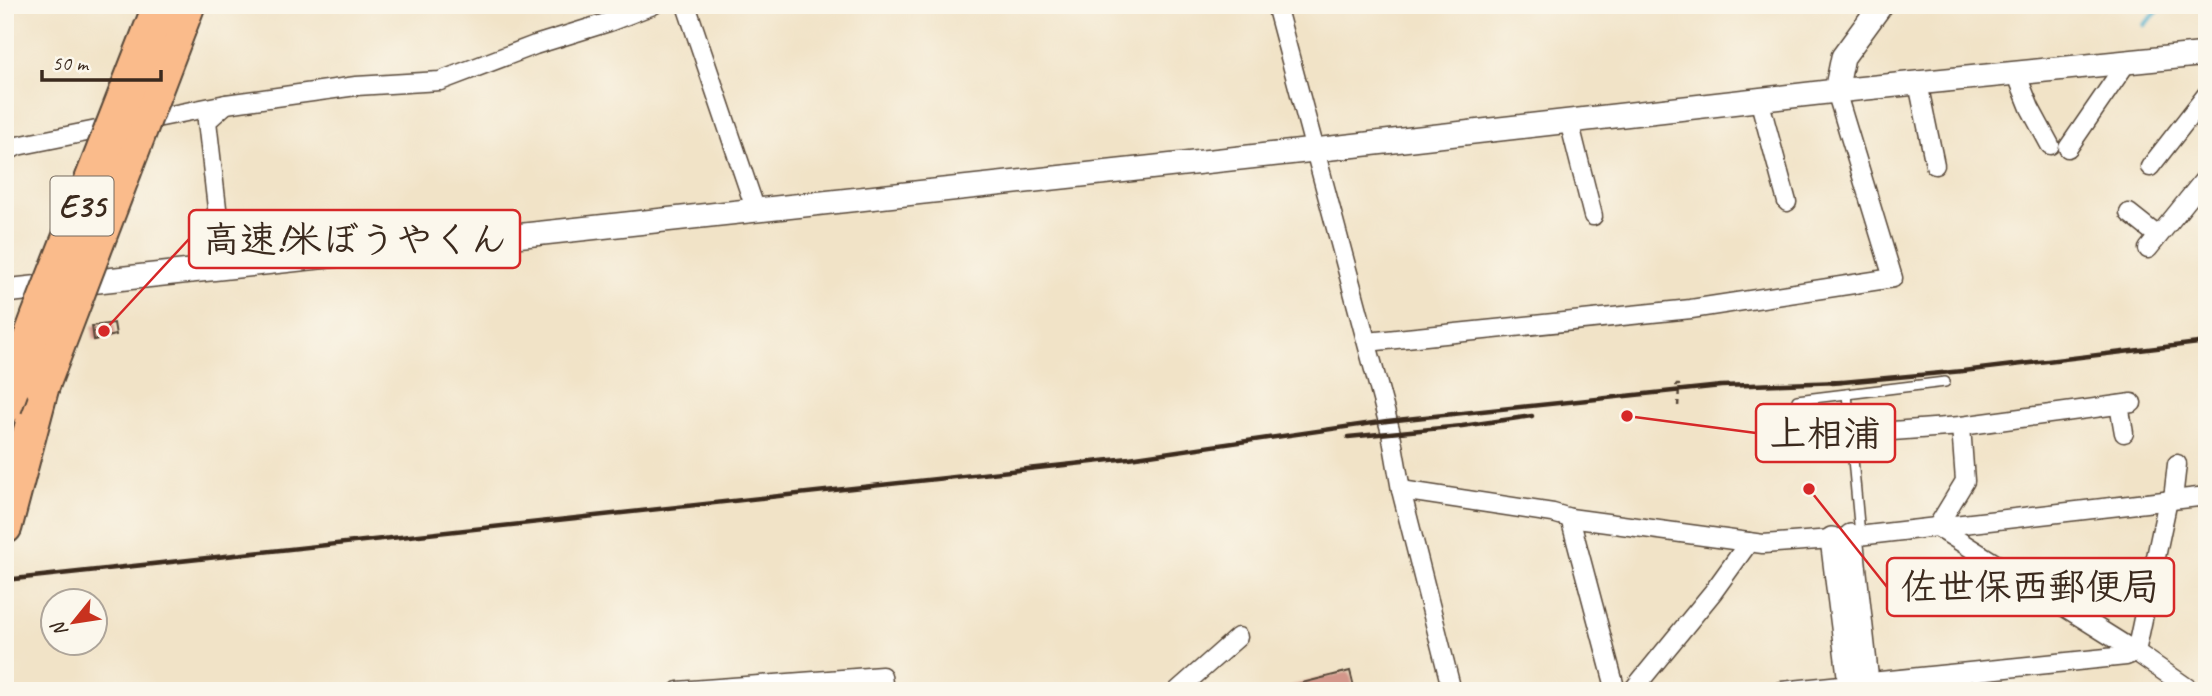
<svg xmlns="http://www.w3.org/2000/svg" width="2212" height="696" font-family="Caveat,'Klee One',sans-serif">
<style>
.lines{fill:none;stroke-linecap:round;stroke-linejoin:round}
.stream{stroke:#4badca;stroke-width:4.5}
.building{fill:#d3968a}
.service-casing{stroke:#564637;stroke-width:12}
.minor-casing{stroke:#564637;stroke-width:21}
.tertiary-casing{stroke:#564637;stroke-width:26}
.motorway-casing{stroke:#564637;stroke-width:37}
.path{stroke:#564637;stroke-width:2.5;stroke-dasharray:5 5;stroke-linecap:butt}
.service{stroke:#fff;stroke-width:9}
.minor{stroke:#fff;stroke-width:18}
.tertiary{stroke:#fff;stroke-width:23}
.motorway{stroke:#fabb8b;stroke-width:33}
.rail{stroke:#3b2a1e;stroke-width:4.5}
.motorway-bridge-casing{stroke:#564637;stroke-width:37;stroke-linecap:butt}
.motorway-bridge{stroke:#fabb8b;stroke-width:33}
.labels{text-anchor:middle;dominant-baseline:central;stroke-width:5;stroke-linejoin:round;paint-order:stroke}
.shield{fill:#fbf7ec;stroke:#75685c;stroke-width:2}
.shield-label{font-size:33px;font-weight:bold;fill:#3b2a1e}
.leader{fill:none;stroke:#d62828;stroke-width:2.5}
.callout-dot{fill:#d62828;stroke:#fbf7ec;stroke-width:2.5}
.callout{fill:#fbf7ec;stroke:#d62828;stroke-width:2.5}
.callout-label{font-size:37px;text-anchor:middle;font-weight:bold;fill:#3b2a1e}
</style>
<rect width="100%" height="100%" fill="#fbf7ec"/>
<filter id="ink" filterUnits="userSpaceOnUse"><feTurbulence type="fractalNoise" baseFrequency=".0143" numOctaves="2"/><feDisplacementMap in="SourceGraphic" scale="14" xChannelSelector="R" yChannelSelector="G"/><feConvolveMatrix kernelMatrix="1 2 1 2 8 2 1 2 1" color-interpolation-filters="sRGB"/></filter>
<filter id="wash" filterUnits="userSpaceOnUse"><feTurbulence type="fractalNoise" baseFrequency=".00686" numOctaves="4" result="noise"/><feDisplacementMap in="SourceGraphic" scale="28" xChannelSelector="R" yChannelSelector="G"/><feGaussianBlur stdDeviation="1.57" result="paint"/><feColorMatrix in="noise" values="0 0 0 0 0 0 0 0 0 0 0 0 0 0 0 0 0 1.4 0 .05"/><feComposite in="paint" operator="in"/></filter>
<g filter="url(#wash)">
<rect width="100%" height="100%" fill="#f1e3c7"/>
<g class="lines">
<!-- stream -->
<polyline class="stream" points="2144,25 2164,5"/>
</g>
<g id="blocks">
<!-- building -->
<g class="building">
<polygon points="114,323 116,335 94,340 92,326"/>
<polygon points="1350,671 1355,691 1290,691 1290,686"/>
</g>
</g>
</g>
<g filter="url(#ink)">
<use href="#blocks" fill-opacity="0" stroke="#564637" stroke-width="2"/>
<g class="lines">
<!-- service casing -->
<g class="service-casing">
<g id="service">
<polyline points="1847,394 1860,535"/>
<polyline points="1797,400 1945,382"/>
</g>
</g>
<!-- minor casing -->
<g class="minor-casing">
<g id="minor">
<polyline points="686,5 756,211"/>
<polyline points="1276,5 1391,433 1401,490 1452,691"/>
<polyline points="2016,73 2030,108 2050,145"/>
<polyline points="1918,83 1935,165"/>
<polyline points="1759,99 1787,202"/>
<polyline points="1569,121 1593,216"/>
<polyline points="2068,148 2127,62"/>
<polyline points="5,153 17,146 226,104 356,86 440,81 535,45 609,22 653,5"/>
<polyline points="2150,167 2207,94"/>
<polyline points="2129,213 2158,236"/>
<polyline points="2148,249 2207,176"/>
<polyline points="224,269 207,121 226,104"/>
<polyline points="1367,342 1691,309 1893,278 1836,91"/>
<polyline points="2119,405 2124,433"/>
<polyline points="1961,426 2132,403"/>
<polyline points="1892,431 1961,426 1965,481 1937,527"/>
<polyline points="1401,490 1553,513 1570,518 1763,544 1832,539 2207,496"/>
<polyline points="2173,499 2177,464"/>
<polyline points="1570,518 1616,691"/>
<polyline points="1937,527 2136,652 2192,691"/>
<polyline points="2136,652 2168,500"/>
<polyline points="678,691 882,676 884,691"/>
<polyline points="1177,691 1238,637"/>
<polyline points="1632,691 1713,592 1749,542"/>
<polyline points="1782,691 2126,656 2136,652"/>
</g>
</g>
<!-- tertiary casing -->
<g class="tertiary-casing">
<g id="tertiary">
<polyline points="1836,91 1843,57 1881,5"/>
<polyline points="5,291 1314,150 1836,91 2207,54"/>
<polyline points="1851,536 1868,691"/>
<polyline points="1832,539 1851,691"/>
</g>
</g>
<!-- motorway casing -->
<g class="motorway-casing">
<polyline id="motorway" points="5,527 42,387"/>
</g>
<!-- path -->
<polyline class="path" points="1675,385 1679,385 1678,409"/>
<!-- service -->
<use href="#service" class="service"/>
<!-- minor -->
<use href="#minor" class="minor"/>
<!-- tertiary -->
<use href="#tertiary" class="tertiary"/>
<!-- motorway -->
<use href="#motorway" class="motorway"/>
<!-- rail -->
<g class="rail">
<polyline points="1832,383 1963,371 2207,342"/>
<polyline points="1348,437 1462,426 1532,416"/>
<polyline points="5,580 1129,458 1387,421 1721,386 1842,382"/>
</g>
<!-- motorway-bridge casing -->
<g class="motorway-bridge-casing">
<g id="motorway-bridge">
<polyline points="42,387 188,5"/>
<polyline points="5,407 38,317 160,5"/>
</g>
</g>
<!-- motorway-bridge -->
<use href="#motorway-bridge" class="motorway-bridge"/>
</g>
</g>
<g class="labels">
<!-- shield labels -->
<rect class="shield" x="50.5" y="176.5" width="63" height="59" rx="5"/>
<g class="shield-label">
<text x="82" y="206">E35</text>
</g>
</g>
<!-- callouts -->
<path class="leader" d="M104 331L189 239M1627 416L1756 433M1809 489L1887 587"/>
<g class="callout-dot">
<circle cx="104" cy="331" r="7"/>
<circle cx="1627" cy="416" r="7"/>
<circle cx="1809" cy="489" r="7"/>
</g>
<g class="callout">
<rect x="189" y="210" width="331" height="58" rx="7"/>
<rect x="1756" y="404" width="139" height="58" rx="7"/>
<rect x="1887" y="558" width="287" height="58" rx="7"/>
</g>
<g class="callout-label">
<text x="355" y="252">高速!米ぼうやくん</text>
<text x="1825" y="446">上相浦</text>
<text x="2030" y="599">佐世保西郵便局</text>
</g>
<!-- margin -->
<rect width="2212" height="696" fill="none" stroke="#fbf7ec" stroke-width="28"/>
<!-- north arrow -->
<g transform="translate(74 622) rotate(240)"><circle r="33" fill="#fbf7ec" stroke="#aea59a" stroke-width="2"/>
<path d="M0-5L12 26L0 18L-12 26Z" fill="#c8321e"/>
<text y="-10" font-size="19" font-weight="bold" text-anchor="middle" fill="#3b2a1e">N</text>
</g>
<!-- scale -->
<path d="M42 70v10h119v-10" fill="none" stroke="#3b2a1e" stroke-width="3.5"/>
<text x="52" y="70" font-size="21" fill="#3b2a1e" stroke="#fbf7ec" stroke-width="5" paint-order="stroke">50 m</text>
</svg>
